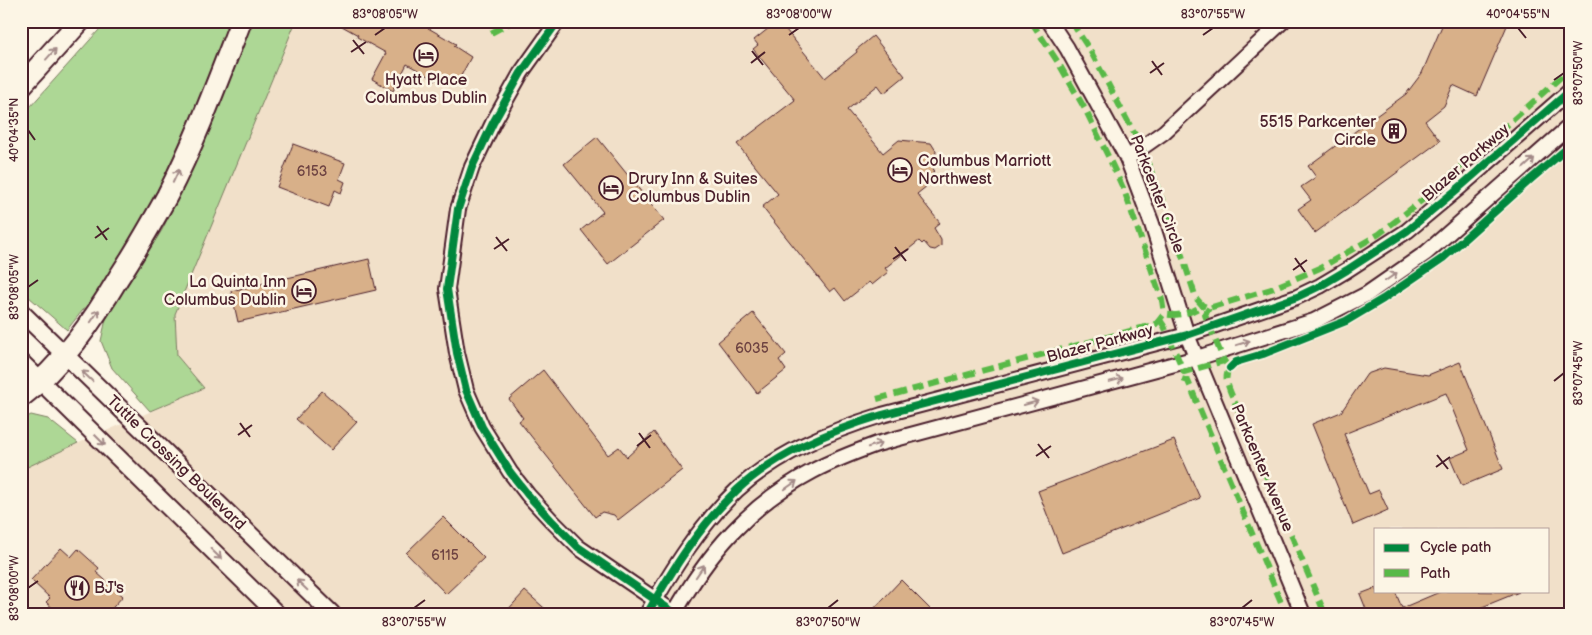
<svg xmlns="http://www.w3.org/2000/svg" width="1592" height="635" font-family="'Balsamiq Sans',sans-serif">
<style>
.built{fill:#f1e0c9;fill-rule:evenodd}
.green{fill:#add795;stroke:#7c7b60}
.building{fill:#d8b089;stroke:#4a1f2b}
.lines{fill:none;stroke-linecap:round;stroke-linejoin:round}
.minor-casing{stroke:#4a1f2b;stroke-width:18}
.major-casing{stroke:#4a1f2b;stroke-width:20}
.highway-casing{stroke:#4a1f2b;stroke-width:24}
.minor{stroke:#fcf5e5;stroke-width:14}
.major{stroke:#fcf5e5;stroke-width:16}
.highway{stroke:#fcf5e5;stroke-width:20}
.quiet{stroke:#58b947;stroke-width:6;stroke-dasharray:12 6;stroke-linecap:butt}
.cycleway-casing{stroke:#fcf5e5;stroke-width:11}
.cycleway{stroke:#00873e;stroke-width:8}
.oneway{stroke:#a38a88}
.ticks{fill:none;stroke:#4a1f2b;stroke-width:2}
.labels{text-anchor:middle;dominant-baseline:central;stroke-width:5;stroke-linejoin:round;paint-order:stroke}
.number-label{font-size:14px;fill:#6e4342}
.poi-label{font-size:16px;fill:#4a1f2b;stroke:#fcf5e5;text-anchor:start}
.street-label{font-size:16px;fill:#4a1f2b;stroke:#fcf5e5}
.neatline{fill:none;stroke:#4a1f2b;stroke-width:2}
.ticks-label{font-size:12px;text-anchor:middle;fill:#4a1f2b}
</style>
<rect width="100%" height="100%" fill="#fcf5e5"/>
<filter id="ink" filterUnits="userSpaceOnUse"><feTurbulence type="fractalNoise" baseFrequency=".02" numOctaves="2"/><feDisplacementMap in="SourceGraphic" scale="10" xChannelSelector="R" yChannelSelector="G"/><feConvolveMatrix kernelMatrix="1 2 1 2 8 2 1 2 1" color-interpolation-filters="sRGB"/></filter>
<g filter="url(#ink)">
<!-- built -->
<path class="built" d="M296 21H1571V614H21V470L56 453 204 388 177 356 175 314ZM1376 529H1548V591H1376Z"/>
<!-- green -->
<g class="green">
<path d="M107 21H232C197 104 164 186 118 263 104 286 83 309 67 330L21 290V117Z"/>
<polygon points="251,21 296,21 175,314 177,356 204,388 150,411 112,368 101,341 106,319 162,230 200,152"/>
<polygon points="31,415 48,419 78,443 21,470 21,420"/>
</g>
<!-- building -->
<g class="building">
<polygon points="333,21 416,21 456,44 454,46 471,57 455,87 438,77 436,80 407,64 393,91 372,79 386,53 357,37 358,35"/>
<polygon points="1444,21 1509,21 1477,96 1453,85 1444,106 1425,121 1440,141 1315,233 1298,209 1311,200 1301,187 1316,177 1308,166 1406,94 1422,73"/>
<polygon points="774,24 778,28 782,25 825,78 857,52 856,50 873,36 905,76 884,93 878,85 847,110 883,153 899,140 931,143 936,151 932,182 917,194 940,223 934,228 941,240 941,246 935,250 930,249 924,242 922,244 919,241 885,268 888,272 872,285 869,282 845,301 835,288 830,292 762,207 778,194 737,144 795,100 753,49 758,45 754,40"/>
<polygon points="597,137 664,220 608,264 581,230 603,212 564,164"/>
<polygon points="293,144 345,163 339,179 345,182 341,193 335,190 329,207 277,187"/>
<polygon points="369,259 376,290 238,322 231,291"/>
<polygon points="753,313 786,354 779,360 786,370 757,393 718,342"/>
<polygon points="1460,362 1503,469 1462,486 1450,458 1469,450 1446,393 1344,434 1369,494 1379,490 1388,510 1353,525 1312,424 1341,412 1367,374 1384,368 1428,375"/>
<polygon points="543,370 608,455 619,447 627,457 654,432 682,470 618,520 614,515 602,512 595,517 519,421 523,418 509,399"/>
<polygon points="322,391 357,422 331,450 296,419"/>
<polygon points="1174,440 1200,498 1062,553 1038,491"/>
<polygon points="443,517 484,558 446,594 406,553"/>
<polygon points="61,548 71,557 78,549 99,568 96,572 123,596 107,614 59,614 46,602 50,598 31,580"/>
<polygon points="901,580 935,614 869,614"/>
<polygon points="1376,588 1376,591 1395,591 1402,608 1442,591 1519,592 1465,614 1368,614 1360,594"/>
<polygon points="525,591 551,614 504,614"/>
</g>
<g class="lines">
<!-- minor casing -->
<g class="minor-casing">
<g id="minor">
<polyline points="558,21 521,73 493,123 472,167 458,209 447,289 457,353 466,390 482,427 510,472 528,495 551,520 578,547 676,614"/>
<polyline points="1049,21 1067,48 1127,158 1152,224 1187,335 1303,614"/>
<polyline points="1127,158 1164,132 1283,21"/>
<path d="M647 614C672 570 700 525 737 490 777 453 830 431 882 415L1187 335 1297 297 1320 286 1347 270 1407 231 1461 186 1571 90"/>
<path d="M674 614C708 553 750 504 813 471 834 460 855 452 877 444L1197 358 1314 321 1367 294 1426 253 1571 125"/>
</g>
</g>
<!-- major casing -->
<g class="major-casing">
<g id="major">
<polyline points="21,312 332,614"/>
<polyline points="21,362 277,614"/>
</g>
</g>
<!-- highway casing -->
<g class="highway-casing">
<g id="highway">
<polyline points="21,86 80,21"/>
<path d="M21 397C62 366 93 321 119 277 136 251 152 223 167 196 196 140 218 80 241 21"/>
</g>
</g>
<!-- minor -->
<use href="#minor" class="minor"/>
<!-- major -->
<use href="#major" class="major"/>
<!-- highway -->
<use href="#highway" class="highway"/>
<!-- quiet -->
<g class="quiet">
<polyline points="1031,21 1059,64 1085,109 1108,156 1124,190 1162,300 1164,314"/>
<polyline points="1071,21 1091,52 1142,148 1171,222 1196,298 1202,305 1209,308 1271,289 1320,268 1379,234 1430,194 1571,68"/>
<polyline points="491,33 514,21"/>
<polyline points="1209,308 1205,315 1224,361"/>
<path d="M1160 320 1164 326 1184 372 1224 361 1230 368C1224 376 1227 382 1230 391L1325 614"/>
<polyline points="1182,379 1188,381 1286,614"/>
<path d="M877 399 1156 324 1164 314C1175 317 1194 313 1202 305"/>
</g>
<!-- cycleway casing -->
<g class="cycleway-casing">
<g id="cycleway">
<polyline points="558,21 521,73 493,123 472,167 458,209 447,289 457,353 466,390 482,427 510,472 528,495 551,520 578,547 676,614"/>
<polyline points="1230,368 1236,362 1263,354 1346,321 1383,299 1443,258 1531,179 1571,145"/>
<path d="M647 614C672 570 700 525 737 490 777 453 830 431 882 415L1187 335 1297 297 1320 286 1347 270 1407 231 1461 186 1571 90"/>
</g>
</g>
<!-- cycleway -->
<use href="#cycleway" class="cycleway"/>
</g>
<!-- one-way arrows -->
<defs><path id="oneway-shaft" d="M-6 0H5M1.5-3L5.5 0L1.5 3" fill="none" stroke-width="1.6" stroke-linecap="round" stroke-linejoin="round" transform="scale(1.25)"/></defs>
<g class="oneway">
<use href="#oneway-shaft" transform="translate(51 54) rotate(-48)"/>
<use href="#oneway-shaft" transform="translate(1529 163) rotate(-42)"/>
<use href="#oneway-shaft" transform="translate(176 176) rotate(-65)"/>
<use href="#oneway-shaft" transform="translate(1391 277) rotate(-35)"/>
<use href="#oneway-shaft" transform="translate(95 316) rotate(-56)"/>
<use href="#oneway-shaft" transform="translate(1243 343) rotate(-17)"/>
<use href="#oneway-shaft" transform="translate(87 376) rotate(-136)"/>
<use href="#oneway-shaft" transform="translate(1116 380) rotate(-15)"/>
<use href="#oneway-shaft" transform="translate(1031 403) rotate(-15)"/>
<use href="#oneway-shaft" transform="translate(100 440) rotate(45)"/>
<use href="#oneway-shaft" transform="translate(875 445) rotate(-18)"/>
<use href="#oneway-shaft" transform="translate(791 485) rotate(-35)"/>
<use href="#oneway-shaft" transform="translate(216 554) rotate(44)"/>
<use href="#oneway-shaft" transform="translate(700 571) rotate(-56)"/>
<use href="#oneway-shaft" transform="translate(302 585) rotate(-136)"/>
</g>
</g>
<!-- ticks -->
<path class="ticks" d="M1518 28 1526 38M375 35 385 28M789 35 799 28M1203 35 1213 28M353 40 364 54M752 51 763 65M351 52 366 42M1152 61 1162 75M751 63 765 52M1150 73 1164 63M1554 80 1564 73M28 130 35 140M97 226 107 240M496 237 507 251M95 238 109 228M895 247 906 261M494 249 509 239M1295 258 1305 272M893 259 908 249M1293 270 1307 260M28 287 38 280M1554 381 1564 373M240 423 250 437M639 433 650 448M238 435 252 425M1038 444 1049 458M637 446 651 435M1437 455 1448 469M1036 456 1051 446M1436 467 1450 457M28 588 38 581M414 608 425 600M828 608 838 600M1242 608 1252 600"/>
<!-- icons -->
<defs>
<g id="hotel-ring" transform="scale(1.25)"><circle r="9.5" fill="#fcf5e5" stroke="#4a1f2b" stroke-width="1.5"/><path d="M-6-4.5h1.5V1H6V5H4.5V3h-9V5H-6ZM-4 0a1.8 1.8 0 1 1 3.6 0ZM.5 0V-2.5h3Q6-2.5 6 0Z" fill="#4a1f2b"/></g>
<g id="building-ring" transform="scale(1.25)"><circle r="9.5" fill="#fcf5e5" stroke="#4a1f2b" stroke-width="1.5"/><path d="M-4-6H4V6H1V3H-1V6H-4ZM-2.5-4.3h1.7v1.8h-1.7ZM.8-4.3h1.7v1.8H.8ZM-2.5-1h1.7V.8h-1.7ZM.8-1h1.7V.8H.8Z" fill="#4a1f2b"/></g>
<g id="restaurant-ring" transform="scale(1.25)"><circle r="9.5" fill="#fcf5e5" stroke="#4a1f2b" stroke-width="1.5"/><path d="M-5-6h1v4h1v-4h1v4h1v-4h1v5L-1.5 .5V6h-2V.5L-5-1ZM5-6V6H3V1.5H1.5Q1.5-4 5-6Z" fill="#4a1f2b"/></g>
</defs>
<g fill-rule="evenodd">
<use href="#hotel-ring" x="426" y="55"/>
<use href="#building-ring" x="1394" y="131"/>
<use href="#hotel-ring" x="900" y="170"/>
<use href="#hotel-ring" x="611" y="188"/>
<use href="#hotel-ring" x="304" y="291"/>
<use href="#restaurant-ring" x="77" y="588"/>
</g>
<g class="labels">
<!-- number labels -->
<g class="number-label">
<text x="312" y="171">6153</text>
<text x="752" y="348">6035</text>
<text x="445" y="555">6115</text>
</g>
<!-- poi labels -->
<g class="poi-label">
<text x="426" y="80" text-anchor="middle">Hyatt Place<tspan x="426" dy="18">Columbus Dublin</tspan></text>
<text x="1376" y="122" text-anchor="end">5515 Parkcenter<tspan x="1376" dy="18">Circle</tspan></text>
<text x="918" y="161">Columbus Marriott<tspan x="918" dy="18">Northwest</tspan></text>
<text x="628" y="179">Drury Inn &amp; Suites<tspan x="628" dy="18">Columbus Dublin</tspan></text>
<text x="286" y="282" text-anchor="end">La Quinta Inn<tspan x="286" dy="18">Columbus Dublin</tspan></text>
<text x="94" y="588">BJ's</text>
</g>
<!-- street labels -->
<g class="street-label">
<text transform="translate(1466 163) rotate(-41)">Blazer Parkway</text>
<text transform="translate(1157 194) rotate(69)">Parkcenter Circle</text>
<text transform="translate(1100 344) rotate(-15)">Blazer Parkway</text>
<text transform="translate(176 463) rotate(44)">Tuttle Crossing Boulevard</text>
<text transform="translate(1262 468) rotate(67)">Parkcenter Avenue</text>
</g>
</g>
<!-- margin -->
<rect width="1592" height="635" fill="none" stroke="#fcf5e5" stroke-width="55"/>
<!-- legend -->
<rect x="1374" y="528" width="175" height="65" fill="#fcf5e5" stroke="#b59f9b"/>
<rect x="1384" y="544" width="25" height="8" fill="#00873e" stroke="#b59f9b"/>
<text x="1420" y="552" font-size="15" fill="#4a1f2b">Cycle path</text>
<rect x="1384" y="569" width="25" height="8" fill="#58b947" stroke="#b59f9b"/>
<text x="1420" y="578" font-size="15" fill="#4a1f2b">Path</text>
<rect x="28" y="28" width="1536" height="580" class="neatline"/>
<g class="ticks-label">
<text x="385" y="18">83°08'05"W</text>
<text x="799" y="18">83°08'00"W</text>
<text x="1213" y="18">83°07'55"W</text>
<text x="1518" y="18">40°04'55"N</text>
<text transform="translate(1578 73) rotate(-90)" y="4">83°07'50"W</text>
<text transform="translate(14 130) rotate(-90)" y="4">40°04'35"N</text>
<text transform="translate(14 287) rotate(-90)" y="4">83°08'05"W</text>
<text transform="translate(1578 373) rotate(-90)" y="4">83°07'45"W</text>
<text transform="translate(14 588) rotate(-90)" y="4">83°08'00"W</text>
<text x="414" y="626">83°07'55"W</text>
<text x="828" y="626">83°07'50"W</text>
<text x="1242" y="626">83°07'45"W</text>
</g>
</svg>
